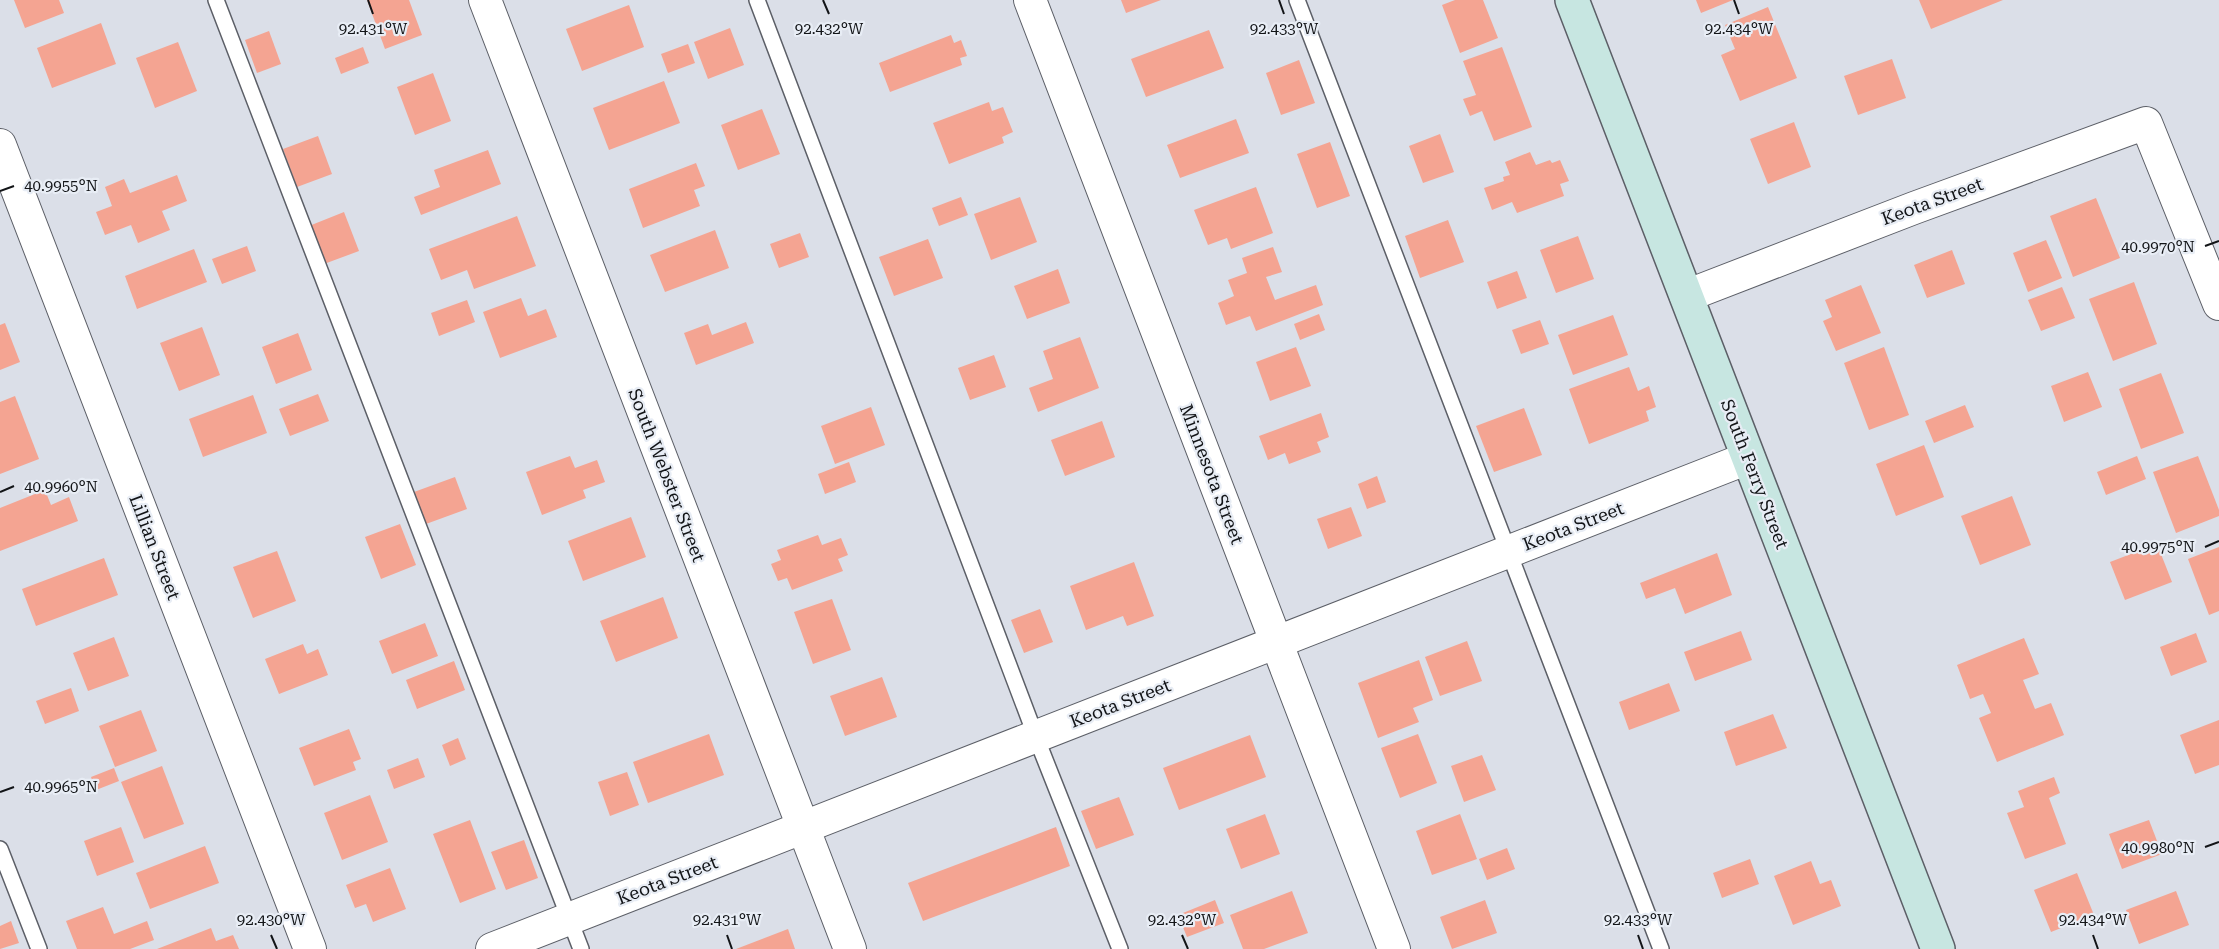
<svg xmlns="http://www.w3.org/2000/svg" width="2219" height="949" font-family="'Roboto Serif',serif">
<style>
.building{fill:#f4a492}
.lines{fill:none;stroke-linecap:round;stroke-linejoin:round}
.lane-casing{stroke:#5c5f67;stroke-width:18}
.street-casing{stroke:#5c5f67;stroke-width:34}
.secondary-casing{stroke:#5c5f67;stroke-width:36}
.lane{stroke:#fff;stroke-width:15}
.street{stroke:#fff;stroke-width:32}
.secondary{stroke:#c7e6e1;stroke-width:33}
.ticks{fill:none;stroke:#121417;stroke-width:2}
.labels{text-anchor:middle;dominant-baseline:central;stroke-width:4.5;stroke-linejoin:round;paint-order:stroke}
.street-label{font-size:18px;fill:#121417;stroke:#e8edf5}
.ticks-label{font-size:15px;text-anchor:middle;fill:#121417;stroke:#e8edf5;stroke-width:4.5;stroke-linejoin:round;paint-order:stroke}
</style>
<rect width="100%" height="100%" fill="#dbdfe8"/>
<!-- building -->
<g class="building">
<polygon points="14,0 59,0 64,13 25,28"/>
<polygon points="367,0 409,0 422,35 385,49"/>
<polygon points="1121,0 1161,0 1126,13"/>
<polygon points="1455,0 1483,0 1498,38 1460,53 1442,5"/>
<polygon points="1696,0 1733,0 1701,13"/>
<polygon points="1919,0 2003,0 1931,29"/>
<polygon points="629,5 644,47 582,71 566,29"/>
<polygon points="1768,7 1797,78 1740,101 1721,55 1735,49 1725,25"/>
<polygon points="101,23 116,64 52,88 37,48"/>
<polygon points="730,28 744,65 708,79 694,42"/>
<polygon points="1209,30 1224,68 1146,97 1131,59"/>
<polygon points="269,31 281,64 257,73 245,40"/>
<polygon points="951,35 954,43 961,40 967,56 960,58 962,65 890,92 879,63"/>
<polygon points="178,42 197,91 155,108 136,58"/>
<polygon points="688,44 695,63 668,73 661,54"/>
<polygon points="363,47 369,63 341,74 335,58"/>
<polygon points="1502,47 1532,127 1494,141 1482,111 1470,116 1463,99 1476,95 1463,61"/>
<polygon points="1892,59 1906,98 1858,115 1844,76"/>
<polygon points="1299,60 1315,103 1281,115 1266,73"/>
<polygon points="433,73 451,121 415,135 397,87"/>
<polygon points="664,81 680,123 609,150 593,108"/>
<polygon points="989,102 992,111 1003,107 1013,132 1002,137 1004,143 949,164 933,123"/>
<polygon points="762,109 780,154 738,170 721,125"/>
<polygon points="1236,119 1249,153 1180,178 1167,145"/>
<polygon points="1794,122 1811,167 1768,184 1750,139"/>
<polygon points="1440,134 1454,172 1423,183 1409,146"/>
<polygon points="318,136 332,174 297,187 283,149"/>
<polygon points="1330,142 1350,196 1317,208 1297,154"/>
<polygon points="488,150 501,184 421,215 414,197 440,187 434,170"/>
<polygon points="1530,152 1536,165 1550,160 1552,163 1560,160 1569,181 1560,184 1564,196 1517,213 1512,202 1492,210 1484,188 1504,181 1503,177 1510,175 1505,162"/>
<polygon points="696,163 705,186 694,190 700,206 643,228 629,189"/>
<polygon points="177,175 187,201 162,211 170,230 138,243 131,225 105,235 96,212 112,206 105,187 124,179 130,193"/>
<polygon points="1256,187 1273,233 1231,249 1227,238 1208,245 1194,210"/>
<polygon points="961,197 968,215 939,226 932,208"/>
<polygon points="1020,197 1037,242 991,260 974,214"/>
<polygon points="2096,198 2120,258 2073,277 2050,216"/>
<polygon points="344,212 359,251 324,264 309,226"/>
<polygon points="517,216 536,266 474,289 467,270 441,280 429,249"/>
<polygon points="1448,220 1464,262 1420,278 1405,236"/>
<polygon points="715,230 729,268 665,292 650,255"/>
<polygon points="800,233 809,257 779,268 770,244"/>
<polygon points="1578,236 1594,279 1556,293 1540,250"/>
<polygon points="928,239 943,278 894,296 879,257"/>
<polygon points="2046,240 2062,278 2028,292 2013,253"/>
<polygon points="247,246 256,271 222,284 212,259"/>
<polygon points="1273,247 1282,272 1266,277 1275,300 1316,285 1323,305 1256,331 1250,316 1226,325 1218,303 1234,296 1228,280 1247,273 1242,258"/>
<polygon points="194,249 207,282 137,309 125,276"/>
<polygon points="1952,250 1965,284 1927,298 1914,265"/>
<polygon points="1058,269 1070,303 1027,319 1014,286"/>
<polygon points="1517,271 1527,298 1497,309 1487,282"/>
<polygon points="2134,282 2157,344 2113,361 2089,299"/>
<polygon points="1861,285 1881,333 1836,351 1823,321 1832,317 1825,300"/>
<polygon points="2062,287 2075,318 2041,331 2028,300"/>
<polygon points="521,298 528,316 546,309 557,337 500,358 483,312"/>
<polygon points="467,300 475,322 439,336 431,313"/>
<polygon points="1319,314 1325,330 1300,340 1294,324"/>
<polygon points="1613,315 1628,355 1573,375 1558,335"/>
<polygon points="1540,320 1549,344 1521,354 1512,330"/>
<polygon points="746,322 754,343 696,365 684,333 708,324 712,335"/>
<polygon points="5,323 20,362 0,370 0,325"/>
<polygon points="202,327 220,375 179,391 160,343"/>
<polygon points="298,333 312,370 276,384 262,347"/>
<polygon points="1080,337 1099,388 1038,412 1029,388 1053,379 1043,351"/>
<polygon points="1296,347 1311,386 1270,401 1256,362"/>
<polygon points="1884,347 1909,415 1869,430 1844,363"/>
<polygon points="994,355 1006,387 970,400 958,368"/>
<polygon points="1629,367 1638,391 1649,386 1656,407 1646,411 1649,421 1589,444 1569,389"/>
<polygon points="2088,372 2102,407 2064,422 2051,386"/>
<polygon points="2161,373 2184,433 2141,449 2119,389"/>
<polygon points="318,394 329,421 290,436 279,409"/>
<polygon points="253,395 267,433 203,457 189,419"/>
<polygon points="15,396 39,459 0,474 0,402"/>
<polygon points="1965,405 1974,427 1934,443 1925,421"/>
<polygon points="871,407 885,445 835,464 821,426"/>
<polygon points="1524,408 1542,455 1494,472 1476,426"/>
<polygon points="1321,413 1329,437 1317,442 1321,452 1289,464 1285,453 1268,460 1259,436"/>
<polygon points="1102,421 1115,457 1065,476 1051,440"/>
<polygon points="1924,445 1944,497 1896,516 1876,464"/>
<polygon points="570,456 575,468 597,460 605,482 583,490 586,498 542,515 526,472"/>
<polygon points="2137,456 2146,479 2106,495 2097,472"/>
<polygon points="2198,456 2219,510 2219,516 2176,533 2153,472"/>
<polygon points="849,462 856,482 825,494 818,474"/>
<polygon points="1377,476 1386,502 1367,509 1358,484"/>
<polygon points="455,477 467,509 426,524 414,492"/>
<polygon points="45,490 51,505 69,497 78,521 0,551 0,508"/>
<polygon points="2012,496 2031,545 1980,565 1961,516"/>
<polygon points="1351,507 1362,536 1328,549 1317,519"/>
<polygon points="631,517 646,557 583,581 568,541"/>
<polygon points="400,524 416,565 381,579 365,537"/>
<polygon points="818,535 822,545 841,538 848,555 838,559 843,571 792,590 787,578 778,581 771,564 781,560 777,550"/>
<polygon points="2157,544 2172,582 2125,600 2110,562"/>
<polygon points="2219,547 2219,611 2209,615 2188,559"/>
<polygon points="277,551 296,601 253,618 233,567"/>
<polygon points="1717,553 1732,595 1685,614 1675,588 1646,599 1640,583"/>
<polygon points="104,558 118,595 36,626 22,589"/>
<polygon points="1134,562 1154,616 1127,626 1123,616 1086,630 1070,586"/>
<polygon points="663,597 678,638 616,662 600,621"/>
<polygon points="832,599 851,650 813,664 794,612"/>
<polygon points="1040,609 1053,642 1024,653 1011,620"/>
<polygon points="425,623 438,656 392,674 379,641"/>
<polygon points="1741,631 1752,660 1695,681 1684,652"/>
<polygon points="2196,633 2207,662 2171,676 2160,647"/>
<polygon points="114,637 129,676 88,691 73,653"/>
<polygon points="2024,638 2039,674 2023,680 2035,709 2051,703 2064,735 1997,762 1979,718 1991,713 1983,694 1970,699 1957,665"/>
<polygon points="1467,641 1482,681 1440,696 1425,657"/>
<polygon points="303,644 307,654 318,649 328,675 279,694 265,659"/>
<polygon points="1419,660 1433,700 1413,708 1419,722 1378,738 1358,683"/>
<polygon points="454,661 465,690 417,709 406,680"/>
<polygon points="882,677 897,717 845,736 830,696"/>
<polygon points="1669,683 1680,711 1629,730 1619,702"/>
<polygon points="71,688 79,711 45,724 36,701"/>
<polygon points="141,710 157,751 115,767 99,726"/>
<polygon points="1773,714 1787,748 1736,766 1724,732"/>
<polygon points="2219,720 2219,765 2195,774 2180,735"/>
<polygon points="349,729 361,759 353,762 356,770 314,786 299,748"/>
<polygon points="709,734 724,775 648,803 633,762"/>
<polygon points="1418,734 1437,783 1400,798 1381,748"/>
<polygon points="1250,735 1266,777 1179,810 1163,768"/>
<polygon points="458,738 466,759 450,766 442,745"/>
<polygon points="1482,755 1496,790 1464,802 1451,766"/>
<polygon points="418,758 425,777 394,789 387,770"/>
<polygon points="162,766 184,824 144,839 121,782"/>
<polygon points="114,768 119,781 96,790 91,777"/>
<polygon points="627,772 639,805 610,816 598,782"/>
<polygon points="2054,777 2060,793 2049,798 2066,844 2025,859 2007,813 2024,807 2018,791"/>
<polygon points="370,795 388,842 342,860 324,813"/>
<polygon points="1119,797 1134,835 1096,849 1081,811"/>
<polygon points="1265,814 1280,854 1241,869 1226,829"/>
<polygon points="1460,814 1477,859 1432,875 1416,831"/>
<polygon points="470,820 496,889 460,903 433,834"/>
<polygon points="2149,820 2162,854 2122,869 2109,834"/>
<polygon points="121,827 134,862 97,876 84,841"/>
<polygon points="1056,827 1070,866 923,921 908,883"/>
<polygon points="524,840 538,878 506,890 491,852"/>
<polygon points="205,846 219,883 150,909 136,873"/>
<polygon points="1507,848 1515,869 1487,880 1479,859"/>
<polygon points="1750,859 1759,884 1722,898 1713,873"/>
<polygon points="1811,861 1820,884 1831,880 1841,906 1793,925 1774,876"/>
<polygon points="390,868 406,909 373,922 366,904 355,908 346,885"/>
<polygon points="2077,873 2094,915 2051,932 2034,890"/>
<polygon points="1292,891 1308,933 1264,949 1243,949 1230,915"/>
<polygon points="2176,891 2189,925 2139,944 2126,910"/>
<polygon points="1215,900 1224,923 1187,937 1178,915"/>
<polygon points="1485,900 1497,933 1452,949 1440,917"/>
<polygon points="103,907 114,934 147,921 154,940 130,949 77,949 66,921"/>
<polygon points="11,921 19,943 0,949 0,926"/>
<polygon points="211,928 216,941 233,935 239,949 157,949"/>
<polygon points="788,929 795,949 736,949"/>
</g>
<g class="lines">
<!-- lane casing -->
<g class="lane-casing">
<g id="lane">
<polyline points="216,0 581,949"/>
<polyline points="757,0 1036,737 1120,949"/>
<polyline points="1297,0 1661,949"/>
<polyline points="0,849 39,949"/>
</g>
</g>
<!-- street casing -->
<g class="street-casing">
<g id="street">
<polyline points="485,0 850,949"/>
<polyline points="1030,0 1394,949"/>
<polyline points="0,145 310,949"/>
<polyline points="1686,296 1914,208 2146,123 2219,304"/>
<polyline points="492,949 1748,458"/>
</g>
</g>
<!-- secondary casing -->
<g class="secondary-casing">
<polyline id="secondary" points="1572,0 1938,949"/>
</g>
<!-- lane -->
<use href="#lane" class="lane"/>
<!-- street -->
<use href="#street" class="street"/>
<!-- secondary -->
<use href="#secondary" class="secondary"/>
</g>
<!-- ticks -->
<path class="ticks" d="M368 0 373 14M823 0 829 14M1279 0 1284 14M1734 0 1739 14M0 191 14 186M2205 246 2219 241M0 492 14 486M2205 547 2219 541M0 792 14 787M2205 847 2219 842M271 935 277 949M727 935 732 949M1182 935 1188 949M1638 935 1643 949M2093 935 2098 949"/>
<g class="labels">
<!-- street labels -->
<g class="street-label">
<text transform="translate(1932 201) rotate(-20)">Keota Street</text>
<text transform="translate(1212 474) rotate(69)">Minnesota Street</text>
<text transform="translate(1755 474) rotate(69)">South Ferry Street</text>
<text transform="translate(667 475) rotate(69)">South Webster Street</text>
<text transform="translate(1573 526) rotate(-21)">Keota Street</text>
<text transform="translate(155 547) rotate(69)">Lillian Street</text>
<text transform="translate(1120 703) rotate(-21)">Keota Street</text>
<text transform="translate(667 880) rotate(-21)">Keota Street</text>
</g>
</g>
<g class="ticks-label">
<text x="373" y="34">92.431°W</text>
<text x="829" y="34">92.432°W</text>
<text x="1284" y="34">92.433°W</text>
<text x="1739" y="34">92.434°W</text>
<text x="61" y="191">40.9955°N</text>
<text x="2158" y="252">40.9970°N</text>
<text x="61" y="492">40.9960°N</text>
<text x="2158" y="552">40.9975°N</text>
<text x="61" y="792">40.9965°N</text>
<text x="2158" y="853">40.9980°N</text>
<text x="271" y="925">92.430°W</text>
<text x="727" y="925">92.431°W</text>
<text x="1182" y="925">92.432°W</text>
<text x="1638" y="925">92.433°W</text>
<text x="2093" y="925">92.434°W</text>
</g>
</svg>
